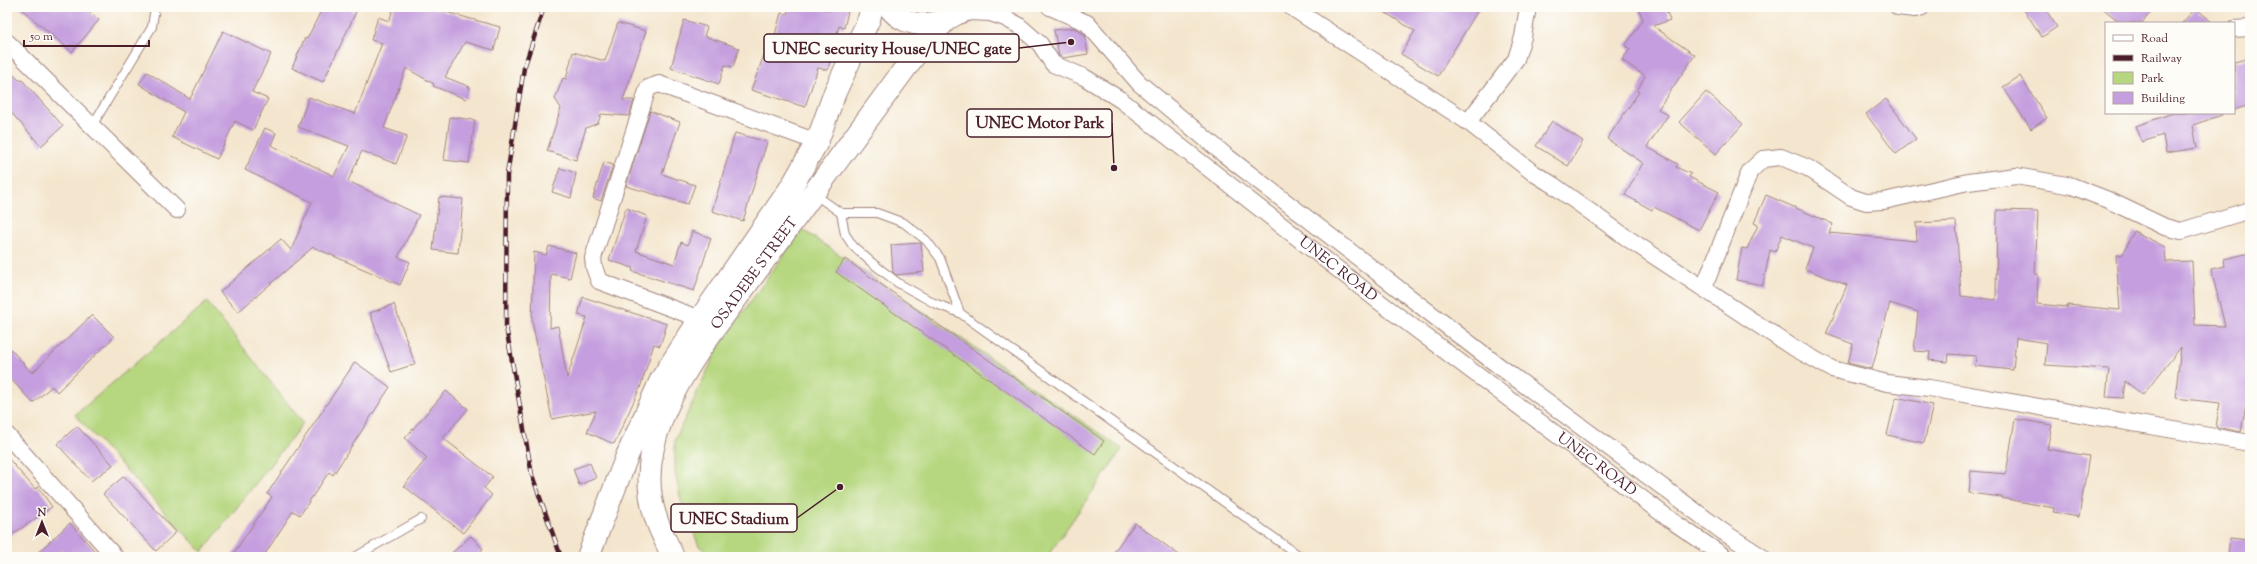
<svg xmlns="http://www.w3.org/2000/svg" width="2257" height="564" font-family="'Sorts Mill Goudy',serif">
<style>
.green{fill:#b6d77f;stroke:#807b55}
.building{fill:#c49ede}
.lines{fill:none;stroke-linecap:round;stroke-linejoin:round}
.lane-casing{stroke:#9f827c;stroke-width:10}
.street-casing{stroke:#9f827c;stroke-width:18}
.secondary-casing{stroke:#9f827c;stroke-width:24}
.lane{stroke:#fff;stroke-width:8}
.street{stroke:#fff;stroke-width:16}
.secondary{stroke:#fff;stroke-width:22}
.rail-casing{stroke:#4a1f2b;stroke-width:4.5}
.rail{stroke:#fdfcf7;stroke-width:3;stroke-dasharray:9;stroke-linecap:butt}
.labels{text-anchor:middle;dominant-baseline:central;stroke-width:3.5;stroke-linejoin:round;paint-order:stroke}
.street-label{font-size:15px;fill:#4a1f2b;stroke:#fdfcf7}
.leader{fill:none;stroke:#4a1f2b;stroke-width:1.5}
.callout-dot{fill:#4a1f2b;stroke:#fdfcf7;stroke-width:1.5}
.callout{fill:#fdfcf7;stroke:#4a1f2b;stroke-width:1.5}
.callout-label{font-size:16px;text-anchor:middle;font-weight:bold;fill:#4a1f2b}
</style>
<rect width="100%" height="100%" fill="#fdfcf7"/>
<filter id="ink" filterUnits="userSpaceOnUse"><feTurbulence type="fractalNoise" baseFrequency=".025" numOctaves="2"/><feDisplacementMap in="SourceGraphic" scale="8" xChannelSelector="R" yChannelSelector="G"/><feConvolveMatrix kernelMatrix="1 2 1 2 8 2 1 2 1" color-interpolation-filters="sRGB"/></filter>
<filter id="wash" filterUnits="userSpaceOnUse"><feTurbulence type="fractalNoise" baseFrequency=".012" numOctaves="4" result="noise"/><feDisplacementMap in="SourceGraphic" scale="16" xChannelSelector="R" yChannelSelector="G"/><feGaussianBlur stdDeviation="0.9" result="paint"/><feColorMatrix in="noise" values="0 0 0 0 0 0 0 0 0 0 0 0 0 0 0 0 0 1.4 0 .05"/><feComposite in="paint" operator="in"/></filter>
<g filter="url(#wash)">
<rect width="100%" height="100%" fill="#f4e6ce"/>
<!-- green -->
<g class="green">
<polygon points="802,229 1122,449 1047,557 714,557 699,546 681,501 675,473 675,440 718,348"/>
<polygon points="207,302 303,423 202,552 75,415"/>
</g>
<g id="blocks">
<!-- building -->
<g class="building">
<polygon points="19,7 84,7 99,20 72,52"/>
<polygon points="323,7 345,7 356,12 323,82 292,68 305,38 307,39"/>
<polygon points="394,7 428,7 500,27 494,50 465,42 445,77 470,87 466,99 433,86 434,84 406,68 384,128 407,136 396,164 362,151 348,181 419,215 398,257 410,262 400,285 313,247 238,312 220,292 281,239 291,250 312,202 245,170 265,128 276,133 271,145 334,176 349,146 298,127 309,97 355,114 382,43 371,40 378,17 389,21"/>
<polygon points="789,7 816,7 830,11 831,7 849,7 844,28 839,26 828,70 818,68 805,107 751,90 764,55 769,56 781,13 787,14"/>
<polygon points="1376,7 1480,7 1438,76 1401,54 1415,31"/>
<polygon points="1638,7 1665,7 1670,20 1653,26 1695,55 1658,109 1668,115 1647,147 1678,164 1676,167 1691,174 1689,177 1719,192 1699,230 1654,207 1652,210 1625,195 1643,163 1607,139 1639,92 1637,91 1645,76 1622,60 1630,49 1625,46 1643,20"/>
<polygon points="2022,7 2044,7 2057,27 2042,37"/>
<polygon points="2101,7 2155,7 2142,23 2121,23"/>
<polygon points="2196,8 2213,23 2182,23"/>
<polygon points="684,20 707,27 704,36 739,48 733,67 725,65 719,84 671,68"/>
<polygon points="618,23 646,31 623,100 634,100 629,116 601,114 598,123 586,128 576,160 547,151 561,108 555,99 563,78 566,79 573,52 605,61"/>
<polygon points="1074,28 1085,35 1088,54 1063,58 1059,56 1054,30"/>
<polygon points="223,31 271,54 252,92 268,99 253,130 235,121 217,159 172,137 184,112 139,84 147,72 190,99"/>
<polygon points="2250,58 2250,105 2234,110 2234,62"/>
<polygon points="7,69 19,80 22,80 63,126 41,146 7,108"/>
<polygon points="2020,76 2047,118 2031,129 2003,87"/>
<polygon points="1706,92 1743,124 1716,154 1679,122"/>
<polygon points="1886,99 1916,139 1896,154 1866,114"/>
<polygon points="650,111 680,122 662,174 695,185 688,204 626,186"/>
<polygon points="2173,113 2222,113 2222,115 2193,125 2197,148 2166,153 2163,135 2142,142 2136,126"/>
<polygon points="450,117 475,120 469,163 444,160"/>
<polygon points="1552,121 1583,141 1568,166 1536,146"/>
<polygon points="735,133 767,142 743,221 712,211"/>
<polygon points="604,162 613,165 601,201 593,198"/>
<polygon points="560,168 576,173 571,198 552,192"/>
<polygon points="1766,195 1833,224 1829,233 1917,241 1916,223 1956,221 1961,296 1996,300 1997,210 2038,211 2035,274 2038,274 2037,304 2068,307 2068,305 2120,310 2116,255 2123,254 2134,231 2165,247 2166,262 2192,261 2195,325 2225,326 2211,269 2225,266 2224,259 2250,253 2250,405 2246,405 2241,432 2216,427 2220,403 2175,398 2181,347 2143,395 2125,381 2123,398 2106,397 2109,369 2045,365 2047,343 2016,338 2013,370 1975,366 1976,356 1949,354 1948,362 1929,360 1930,352 1914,351 1918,312 1890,303 1872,369 1848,363 1853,344 1826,334 1847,285 1805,269 1813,248 1782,235 1775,252 1770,250 1763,285 1736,280 1742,248 1747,249 1758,225 1754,223"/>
<polygon points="439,197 463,199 458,253 433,250"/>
<polygon points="626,208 647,216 636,251 674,264 681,242 688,245 692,231 711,238 694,291 632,271 633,268 609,260"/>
<polygon points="921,243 924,272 896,275 893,272 891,245"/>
<polygon points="549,246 576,253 570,278 551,274 550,328 558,326 567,378 587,317 578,315 583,297 667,324 660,346 654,344 640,388 614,444 587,432 596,411 552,419 532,321 534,252 546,255"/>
<polygon points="845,259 1104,441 1095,454 836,272"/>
<polygon points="394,304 415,364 391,372 370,313"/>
<polygon points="92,315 114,337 57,392 52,386 33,403 7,375 7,345 32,373"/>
<polygon points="355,362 390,387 333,475 329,472 300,515 293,511 263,557 231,557 272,497 267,494"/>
<polygon points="446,391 468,409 443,438 493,477 484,488 492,495 463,533 404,486 427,458 405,438"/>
<polygon points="1896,397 1933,405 1924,443 1887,435"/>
<polygon points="2015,419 2052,425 2047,449 2089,456 2079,517 2053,513 2054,508 2002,498 2002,497 1969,493 1971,471 2006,474"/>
<polygon points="77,426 113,465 91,481 57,444"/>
<polygon points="7,457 35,489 38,487 52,507 7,538"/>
<polygon points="590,463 596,478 579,485 573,469"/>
<polygon points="124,476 176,532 156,551 103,494"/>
<polygon points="70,523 100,557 68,557 62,550 55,557 33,557"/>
<polygon points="1135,523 1182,557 1110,557"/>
<polygon points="471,536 483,549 474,557 447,557"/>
<polygon points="2230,538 2248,540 2246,556 2228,555"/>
</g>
</g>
</g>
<g filter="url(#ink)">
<use href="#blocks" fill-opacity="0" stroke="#9f827c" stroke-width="1"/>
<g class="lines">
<!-- lane casing -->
<g class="lane-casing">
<g id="lane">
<polyline points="92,126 152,27 155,7"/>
<polyline points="814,194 841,213 877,213 904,223 926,240 940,258 960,313"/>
<polyline points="841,213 845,234 853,246 871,262 898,283 934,303 960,313 1301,557"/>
<polyline points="355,557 421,519"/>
</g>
</g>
<!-- street casing -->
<g class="street-casing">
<g id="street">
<polyline points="1050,7 1087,23 1139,83 1225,155 1495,363 1722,531 1762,557"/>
<polyline points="1291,7 1468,122 1532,172 1553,185 1627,238 1789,345 1832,369 1887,383 1929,388 2250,443"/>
<polyline points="1898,7 1915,9 1922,7"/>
<path id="s1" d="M953 18 970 12 990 13 1005 18 1018 25 1040 44 1053 64 1084 77 1121 100 1381 303 1672 521 1725 557"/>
<polyline points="2234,29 2250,28"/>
<polyline points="7,42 177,210"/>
<polyline points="1468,122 1516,59 1523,37 1528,7"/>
<polyline points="1704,287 1750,171 1763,159 1781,157 1808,168 1851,197 1866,202 1884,201 1968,182 2016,176 2072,186 2108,200 2165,227 2181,231 2250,210"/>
<polyline points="700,319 599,281 594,267 593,258 648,88 659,84 817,142"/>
<polyline points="7,435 115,557"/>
</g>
</g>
<!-- secondary casing -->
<g class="secondary-casing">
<g id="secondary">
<path d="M889 7C906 31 945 28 963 7"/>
<polyline points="588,557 627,456 661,380 700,319 792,186 817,142 835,92 869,19 872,7"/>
<path id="s2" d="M673 557C668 545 661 533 657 521 631 452 677 380 716 326L920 48 946 20"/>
</g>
</g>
<!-- lane -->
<use href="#lane" class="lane"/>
<!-- street -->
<use href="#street" class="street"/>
<!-- secondary -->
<use href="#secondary" class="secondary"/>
<!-- rail casing -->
<g class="rail-casing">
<polyline id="rail" points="544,7 524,68 507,175 506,327 532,475 561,557"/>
</g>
<!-- rail -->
<use href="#rail" class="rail"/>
</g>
</g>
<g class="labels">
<!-- street labels -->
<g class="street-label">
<text stroke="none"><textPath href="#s1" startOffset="474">UNEC ROAD</textPath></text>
<text stroke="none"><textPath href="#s2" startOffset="317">OSADEBE STREET</textPath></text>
<text stroke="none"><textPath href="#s1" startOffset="798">UNEC ROAD</textPath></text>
</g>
</g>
<!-- callouts -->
<path class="leader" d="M1071 42L1019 48M1114 168L1112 123M840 487L797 518"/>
<g class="callout-dot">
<circle cx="1071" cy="42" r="4"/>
<circle cx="1114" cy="168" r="4"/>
<circle cx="840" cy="487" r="4"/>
</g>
<g class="callout">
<rect x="764" y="34" width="255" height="28" rx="4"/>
<rect x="967" y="109" width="145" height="28" rx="4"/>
<rect x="671" y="504" width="126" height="28" rx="4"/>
</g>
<g class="callout-label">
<text x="892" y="54">UNEC security House/UNEC gate</text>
<text x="1040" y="128">UNEC Motor Park</text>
<text x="734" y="524">UNEC Stadium</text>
</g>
<!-- margin -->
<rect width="2257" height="564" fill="none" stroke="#fdfcf7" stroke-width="24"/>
<!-- legend -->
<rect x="2105" y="22" width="130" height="92" fill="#fdfcf7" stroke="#b5a4a5"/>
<rect x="2113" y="35" width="20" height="6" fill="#ffffff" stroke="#b5a4a5"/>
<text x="2141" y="42" font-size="12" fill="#4a1f2b">Road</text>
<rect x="2113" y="55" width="20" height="6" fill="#4a1f2b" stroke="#b5a4a5"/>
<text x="2141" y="62" font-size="12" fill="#4a1f2b">Railway</text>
<rect x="2113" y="72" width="20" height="12" fill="#b6d77f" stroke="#b5a4a5"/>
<text x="2141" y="82" font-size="12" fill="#4a1f2b">Park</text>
<rect x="2113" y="92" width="20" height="12" fill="#c49ede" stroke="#b5a4a5"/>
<text x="2141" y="102" font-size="12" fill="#4a1f2b">Building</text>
<!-- north arrow -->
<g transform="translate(42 522)" stroke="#fdfcf7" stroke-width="3" paint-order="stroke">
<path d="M0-3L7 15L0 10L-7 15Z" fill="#4a1f2b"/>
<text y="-6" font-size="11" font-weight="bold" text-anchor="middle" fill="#4a1f2b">N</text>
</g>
<!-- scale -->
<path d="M24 40v6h125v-6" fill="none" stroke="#4a1f2b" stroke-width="2"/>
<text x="30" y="40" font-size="12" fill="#4a1f2b" stroke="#fdfcf7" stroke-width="3" paint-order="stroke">50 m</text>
</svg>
